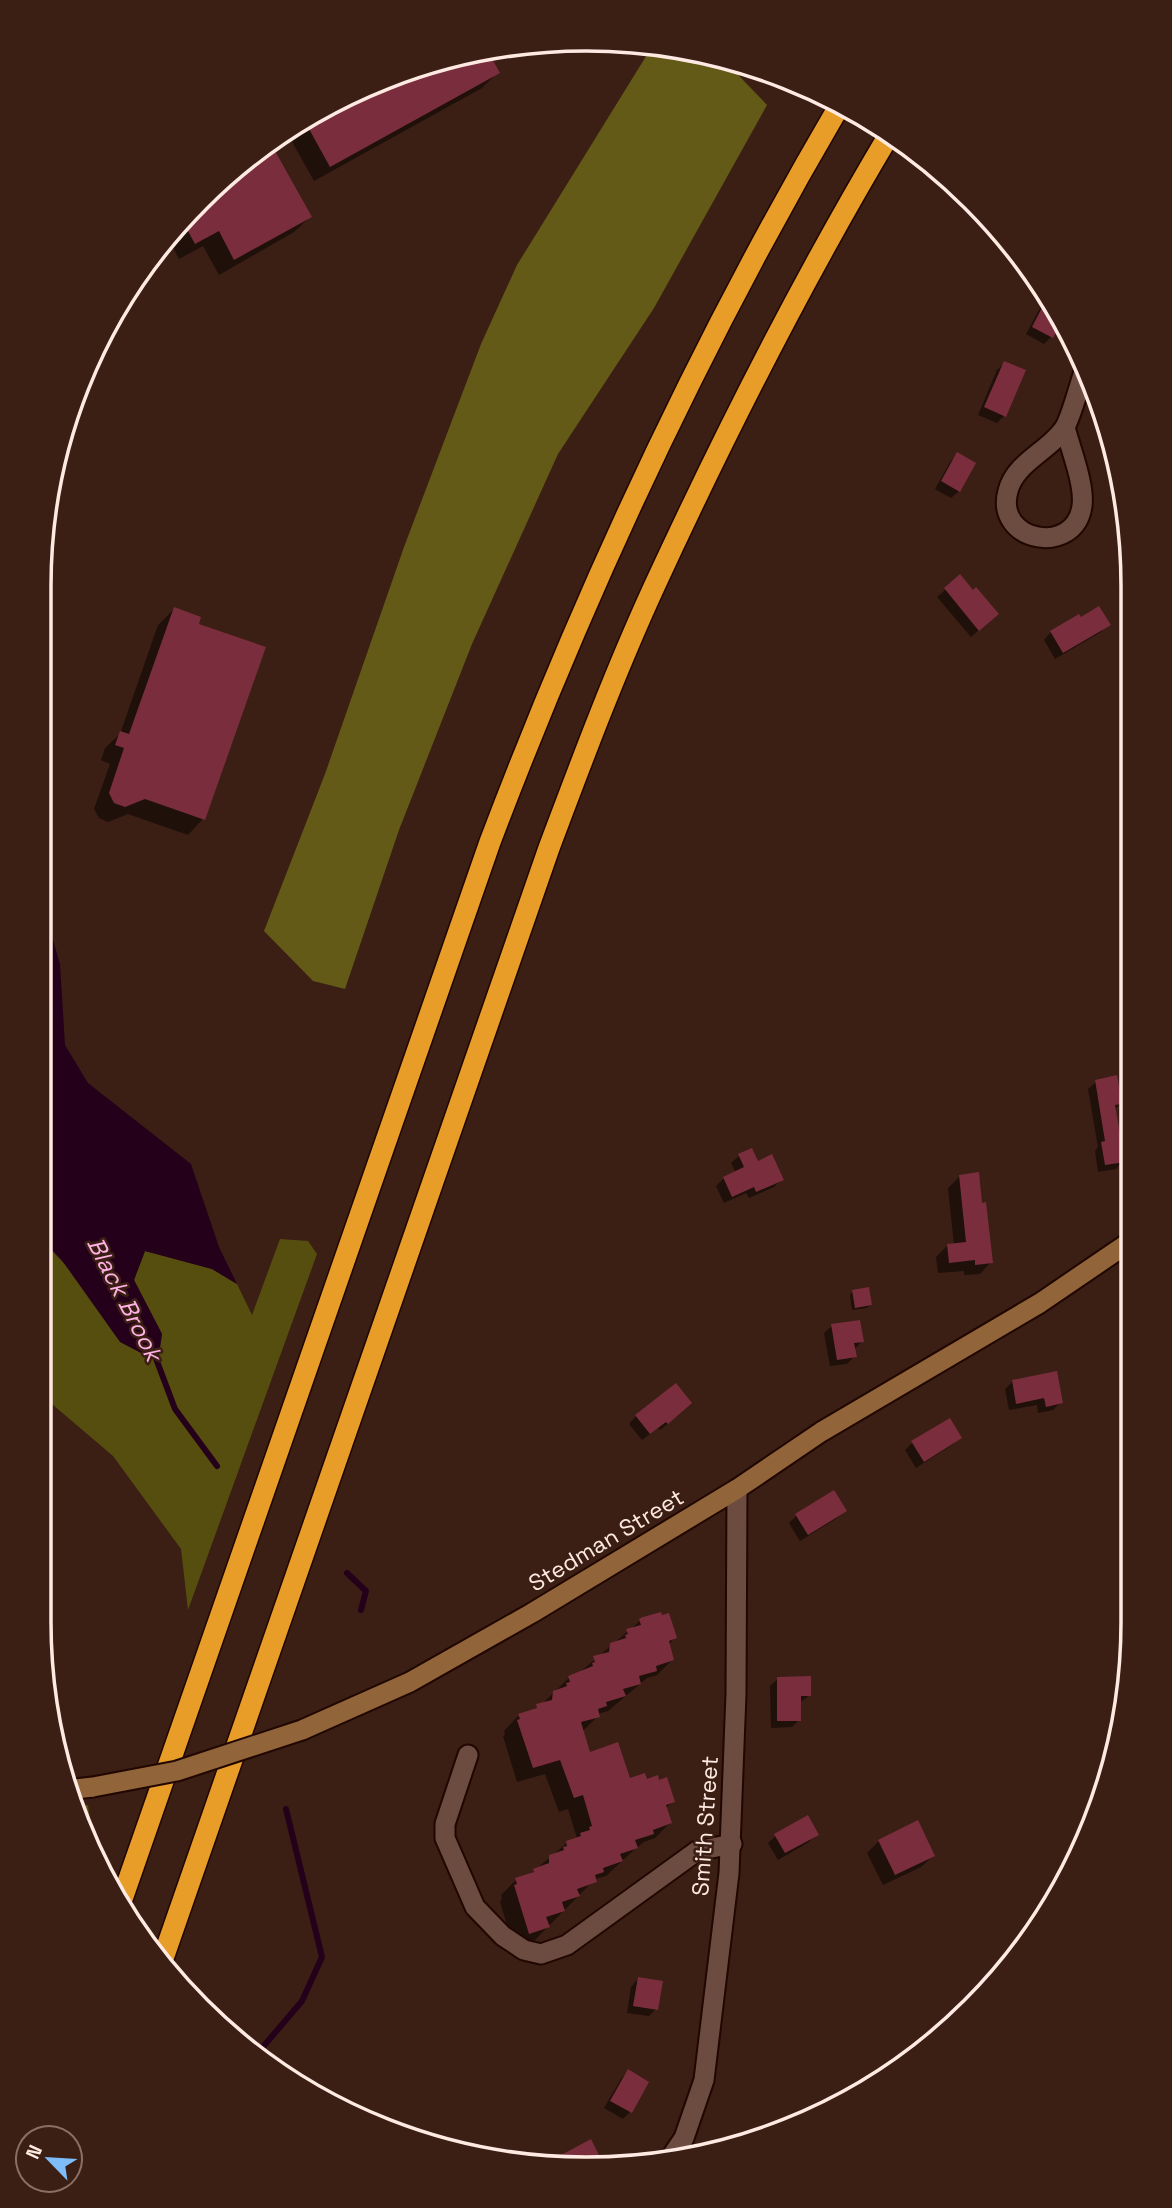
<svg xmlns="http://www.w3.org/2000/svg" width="1172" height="2208" font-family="'Space Grotesk',sans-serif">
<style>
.green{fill:#564e0f}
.forest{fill:#625a16}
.water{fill:#25001b}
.shadow{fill:#0007}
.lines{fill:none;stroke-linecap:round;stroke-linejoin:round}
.stream{stroke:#25001b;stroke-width:6}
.building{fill:#7a2e3d}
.minor-casing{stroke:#200701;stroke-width:23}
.tertiary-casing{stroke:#200701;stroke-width:23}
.secondary-casing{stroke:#200701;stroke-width:23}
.motorway-casing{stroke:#200701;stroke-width:24}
.minor{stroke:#6c4c40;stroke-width:19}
.tertiary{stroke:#6c4c40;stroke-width:19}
.secondary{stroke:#926439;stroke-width:19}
.motorway{stroke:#e99d29;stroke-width:21}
.secondary-bridge-casing{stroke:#200701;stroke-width:23;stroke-linecap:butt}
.secondary-bridge{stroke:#926439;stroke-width:19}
.labels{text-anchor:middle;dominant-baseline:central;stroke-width:5;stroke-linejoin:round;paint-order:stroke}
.street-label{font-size:23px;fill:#feeae2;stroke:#3b1e14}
.water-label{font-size:24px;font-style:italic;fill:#feb1e4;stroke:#3b1e14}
.rim{fill:none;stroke:#feeae2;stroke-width:3.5}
</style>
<rect width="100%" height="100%" fill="#3b1e14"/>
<!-- green -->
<g class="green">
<polygon points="39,1237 157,1362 162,1334 134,1280 145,1251 212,1269 237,1284 252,1315 280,1239 308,1241 317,1254 188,1610 181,1549 113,1456 39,1393"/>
<polygon points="88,1805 93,1845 72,1807"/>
</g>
<!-- forest -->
<polygon class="forest" points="653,45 720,56 767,105 654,308 558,454 472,644 399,830 345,989 313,981 264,931 325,774 404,547 481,344 517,265"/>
<!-- water -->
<polygon class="water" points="39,892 60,964 65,1045 88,1083 191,1164 219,1247 237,1284 212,1269 145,1251 134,1280 162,1334 158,1362 120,1342 61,1259 39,1237"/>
<!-- shadow -->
<g class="shadow">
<polygon points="486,50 498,72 482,88 314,181 286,131 313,112 410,67"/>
<polygon points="225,174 310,217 294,232 219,275 203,246 179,259 167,236"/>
<polygon points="1046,297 1060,321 1051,337 1044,344 1026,334"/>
<polygon points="1005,363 1004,416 997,423 978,415 997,370"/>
<polygon points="957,455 959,491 951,498 935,489 950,462"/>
<polygon points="960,577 973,592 989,621 971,637 937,597"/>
<polygon points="174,609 203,819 188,835 128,814 108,822 99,818 94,809 110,764 101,760 105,748 120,734 158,625"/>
<polygon points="1080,619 1108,624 1101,632 1055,659 1044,640 1051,632"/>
<polygon points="1096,1082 1120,1104 1114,1110 1123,1161 1116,1169 1098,1172 1095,1151 1098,1147 1088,1089"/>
<polygon points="751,1150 757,1163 782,1179 774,1187 749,1198 746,1193 724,1203 716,1186 724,1178 736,1173 731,1163 739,1156"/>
<polygon points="960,1176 991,1262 980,1274 964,1275 964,1271 938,1273 936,1257 948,1245 954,1245 948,1188"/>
<polygon points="853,1291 870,1305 867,1308 852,1310 850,1295"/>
<polygon points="832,1326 862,1341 854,1350 855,1356 847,1364 830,1366 824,1333"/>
<polygon points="1013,1381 1061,1402 1053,1410 1038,1413 1037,1405 1009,1410 1005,1389"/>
<polygon points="683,1411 660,1430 658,1428 642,1440 629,1424 636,1416"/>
<polygon points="959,1438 952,1445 916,1468 905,1450 912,1443"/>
<polygon points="845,1511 837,1518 800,1541 789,1523 796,1516"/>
<polygon points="640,1621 675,1638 668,1645 672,1660 657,1675 647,1678 608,1711 598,1714 598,1716 582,1732 589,1755 629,1780 646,1781 673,1801 665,1809 670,1823 655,1838 644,1842 634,1850 606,1876 595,1879 533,1942 514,1948 500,1902 502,1899 501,1895 516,1880 528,1876 567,1843 577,1838 568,1809 559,1812 545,1774 517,1782 503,1736 505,1734 504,1731 519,1715 530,1712 541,1705 569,1678 579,1673"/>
<polygon points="778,1679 809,1696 799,1703 799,1720 792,1727 771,1728 770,1686"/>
<polygon points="817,1834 809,1842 778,1860 768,1843 776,1836"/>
<polygon points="879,1841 933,1856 921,1867 883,1885 867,1853"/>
<polygon points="638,1979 656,2009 649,2016 627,2013 631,1987"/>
<polygon points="628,2071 630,2112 623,2119 604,2108 621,2079"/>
</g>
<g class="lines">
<!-- stream -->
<g class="stream">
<polyline points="155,1356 175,1409 217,1466"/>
<polyline points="347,1573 366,1591 361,1610"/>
<polyline points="257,2054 302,2001 322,1957 286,1809"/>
</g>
</g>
<!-- building -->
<g class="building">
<polygon points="487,50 500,73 330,167 303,118 313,112 410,67"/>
<polygon points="270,142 312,217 234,260 219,231 195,244 182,220 225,174"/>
<polygon points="1047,298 1061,323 1053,338 1032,327"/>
<polygon points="1004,361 1026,370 1006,417 984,407"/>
<polygon points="957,452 976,463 960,492 941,481"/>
<polygon points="960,574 973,590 976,587 999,614 979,631 944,588"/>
<polygon points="1099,606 1111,625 1063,653 1050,631 1079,614 1081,617"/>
<polygon points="174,607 201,617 199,624 266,647 205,820 145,799 125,807 114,803 109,793 124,748 115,745 120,731 129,734"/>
<polygon points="1117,1075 1122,1104 1115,1105 1125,1162 1105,1165 1101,1142 1105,1141 1095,1080"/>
<polygon points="752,1148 758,1161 772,1154 784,1180 756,1192 754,1187 732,1197 723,1177 744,1167 738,1154"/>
<polygon points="979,1172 982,1203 986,1202 993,1263 975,1265 975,1260 949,1263 947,1244 966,1242 959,1175"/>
<polygon points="869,1287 872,1305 855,1308 852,1290"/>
<polygon points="860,1320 864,1342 854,1343 857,1357 837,1360 831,1324"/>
<polygon points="1057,1371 1063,1403 1046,1407 1044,1398 1016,1404 1012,1380"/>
<polygon points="676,1383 692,1403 668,1424 666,1422 650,1434 635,1415"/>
<polygon points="950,1418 962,1438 924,1462 911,1441"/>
<polygon points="834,1490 847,1511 808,1535 795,1514"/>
<polygon points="661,1612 662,1615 669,1613 677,1638 669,1641 674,1660 656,1666 657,1671 639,1676 641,1684 623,1689 626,1696 606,1702 607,1706 598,1709 600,1717 581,1722 590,1752 618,1742 630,1778 645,1773 647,1779 658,1775 659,1780 667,1777 675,1802 666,1805 672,1823 653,1830 654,1834 635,1840 638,1848 620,1854 623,1861 603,1868 604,1872 595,1875 597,1882 577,1889 580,1896 562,1902 565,1911 546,1917 550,1927 529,1934 514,1885 517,1884 515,1878 534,1872 533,1869 549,1863 549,1855 564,1850 563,1847 567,1846 566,1841 581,1836 580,1833 590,1830 589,1827 592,1826 583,1795 574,1798 560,1760 533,1768 517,1720 520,1719 518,1714 537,1708 536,1704 552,1700 553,1691 567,1686 566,1683 570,1682 568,1676 593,1666 592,1663 595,1662 593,1656 609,1652 610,1643 626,1638 625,1635 628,1634 626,1629 641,1625 639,1619 643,1617"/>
<polygon points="811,1676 811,1696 801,1696 801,1721 777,1721 777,1677"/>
<polygon points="808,1815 819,1835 785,1853 774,1834"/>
<polygon points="918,1820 935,1856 895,1875 878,1840"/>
<polygon points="638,1977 663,1981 658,2010 633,2006"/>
<polygon points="628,2069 649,2082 632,2113 610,2101"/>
<polygon points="591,2139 605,2167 550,2161"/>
</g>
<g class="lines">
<!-- minor casing -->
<g class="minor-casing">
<g id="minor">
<path d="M1065 427C1070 448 1085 484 1082 506 1075 557 994 542 1008 491 1015 462 1050 451 1065 427 1072 415 1080 382 1086 366"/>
<polyline points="468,1755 445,1824 445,1838 475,1907 503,1936 524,1950 541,1954 567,1945 697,1851 732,1844"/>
</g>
</g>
<!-- tertiary casing -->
<g class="tertiary-casing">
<polyline id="tertiary" points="671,2157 684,2138 704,2080 729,1873 736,1694 737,1489"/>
</g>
<!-- secondary casing -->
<g class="secondary-casing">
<g id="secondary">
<polyline points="302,1730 410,1682 532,1613 737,1489 821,1432 1040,1303 1131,1241"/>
<polyline points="66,1790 93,1787"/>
</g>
</g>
<!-- motorway casing -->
<g class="motorway-casing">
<g id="motorway">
<path d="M122 1899 490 842C587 586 702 340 841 103"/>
<path d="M161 1964 549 848C582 760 615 672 654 587 725 433 802 281 889 135"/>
</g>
</g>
<!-- minor -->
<use href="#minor" class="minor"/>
<!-- tertiary -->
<use href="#tertiary" class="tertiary"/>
<!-- secondary -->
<use href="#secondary" class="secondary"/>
<!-- motorway -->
<use href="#motorway" class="motorway"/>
<!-- secondary-bridge casing -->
<g class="secondary-bridge-casing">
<polyline id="secondary-bridge" points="93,1787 177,1771 302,1730"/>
</g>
<!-- secondary-bridge -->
<use href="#secondary-bridge" class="secondary-bridge"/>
</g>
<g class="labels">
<!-- street labels -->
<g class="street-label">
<text transform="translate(606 1540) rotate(-31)">Stedman Street</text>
<text transform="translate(705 1826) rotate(-86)">Smith Street</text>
</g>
<!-- water labels -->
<g class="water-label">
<text transform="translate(125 1299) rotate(63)">Black Brook</text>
</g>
</g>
<!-- crop -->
<path d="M0 0H1172V2208H0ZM586 51H586A535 535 0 0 1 1121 586V1622A535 535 0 0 1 586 2157H586A535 535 0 0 1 51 1622V586A535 535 0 0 1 586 51Z" fill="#3b1e14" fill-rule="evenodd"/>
<path class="rim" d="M586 51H586A535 535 0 0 1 1121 586V1622A535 535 0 0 1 586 2157H586A535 535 0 0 1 51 1622V586A535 535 0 0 1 586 51Z"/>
<!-- north arrow -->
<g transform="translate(49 2159) rotate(295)"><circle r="33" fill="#3b1e14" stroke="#897066" stroke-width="2"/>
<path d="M0-5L12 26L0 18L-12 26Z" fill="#7fbdfa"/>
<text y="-10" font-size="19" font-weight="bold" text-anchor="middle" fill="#feeae2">N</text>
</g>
</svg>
